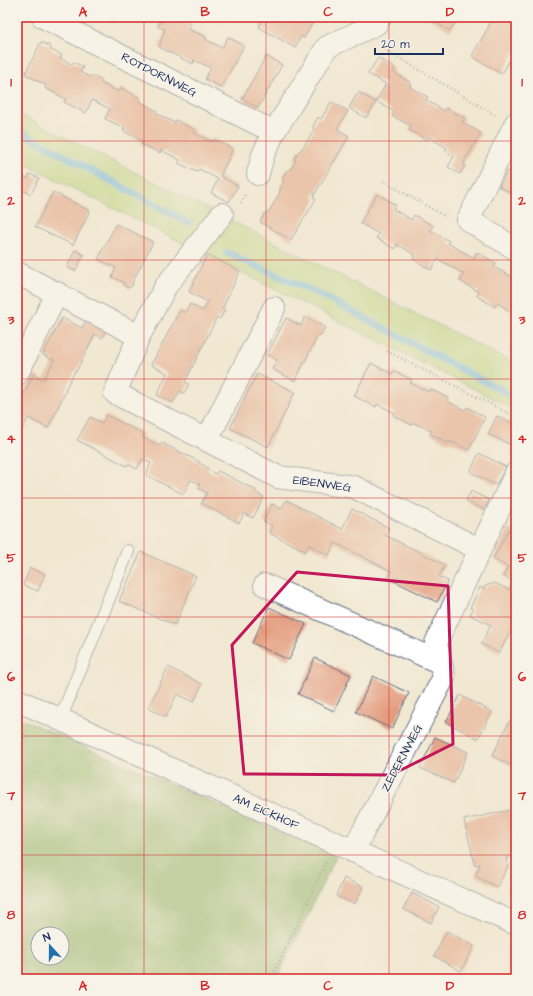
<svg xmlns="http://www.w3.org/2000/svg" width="533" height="996" font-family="'Architects Daughter',sans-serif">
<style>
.green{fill:#b8d47a;stroke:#6a826c}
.forest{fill:#92b66a;stroke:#567264;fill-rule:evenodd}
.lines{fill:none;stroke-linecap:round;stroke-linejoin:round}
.stream{stroke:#62b3dd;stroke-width:7}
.building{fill:#e39c7d}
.service-casing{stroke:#667086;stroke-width:14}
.minor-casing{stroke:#667086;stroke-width:24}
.path{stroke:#667086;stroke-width:2.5;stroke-dasharray:1 3;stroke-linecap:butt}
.service{stroke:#fff;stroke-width:12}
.minor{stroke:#fff;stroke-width:22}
.marked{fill:none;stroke:#c2185b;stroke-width:3;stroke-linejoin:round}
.grid{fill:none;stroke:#d62828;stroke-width:1;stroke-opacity:0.55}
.labels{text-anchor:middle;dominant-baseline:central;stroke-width:3;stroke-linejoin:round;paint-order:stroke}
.street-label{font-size:12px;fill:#1b2f5e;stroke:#f7f3e8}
.neatline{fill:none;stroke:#d62828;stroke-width:1.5}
.grid-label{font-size:13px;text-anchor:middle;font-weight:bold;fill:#d62828}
</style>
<rect width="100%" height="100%" fill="#f7f3e8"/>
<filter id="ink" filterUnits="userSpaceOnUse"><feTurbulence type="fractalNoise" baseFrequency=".025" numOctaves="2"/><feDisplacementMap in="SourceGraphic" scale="8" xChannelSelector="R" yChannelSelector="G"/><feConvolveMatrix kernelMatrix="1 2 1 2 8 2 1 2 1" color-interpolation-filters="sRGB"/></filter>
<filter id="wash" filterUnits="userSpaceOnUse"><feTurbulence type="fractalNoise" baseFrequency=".012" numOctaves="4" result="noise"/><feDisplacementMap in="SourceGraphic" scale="16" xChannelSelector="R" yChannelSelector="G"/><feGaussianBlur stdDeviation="0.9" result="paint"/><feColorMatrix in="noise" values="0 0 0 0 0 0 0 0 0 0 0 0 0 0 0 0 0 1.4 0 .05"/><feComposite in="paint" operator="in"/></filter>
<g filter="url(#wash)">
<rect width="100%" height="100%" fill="#f1e8d1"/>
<!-- green -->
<polygon class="green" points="17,113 516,364 516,410 17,160"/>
<!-- forest -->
<path class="forest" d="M17 717 336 856 277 979H17ZM38 934H62V958H38Z"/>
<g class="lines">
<!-- stream -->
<g class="stream">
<polyline points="17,130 189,223"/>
<polyline points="227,253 317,293 516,398"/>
</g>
</g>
<g id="blocks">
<!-- building -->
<g class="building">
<polygon points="100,17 116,17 113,23"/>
<polygon points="161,17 192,17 188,29 206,37 205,39 222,48 228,37 244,46 221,87 205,79 211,68 194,60 193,64 159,47 165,29 158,27"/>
<polygon points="264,17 316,17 304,38 301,36 295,48 259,27"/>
<polygon points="426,17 459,17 450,31"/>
<polygon points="494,17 516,17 516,49 502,74 472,56"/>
<polygon points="41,42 50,46 51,50 62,55 60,58 71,64 74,62 83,67 80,72 90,77 94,76 102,81 101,83 119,92 121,88 140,98 139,101 157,111 156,113 175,123 176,120 195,130 194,133 213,142 214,139 233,149 220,176 238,186 229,202 211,193 218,179 199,169 197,172 178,163 180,160 161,150 160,153 141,144 142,141 123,131 125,128 105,119 110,109 92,100 86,113 64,102 66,99 45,88 46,85 25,74"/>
<polygon points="266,56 282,65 258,108 242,99"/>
<polygon points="378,58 395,68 393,72 411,83 410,87 428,97 426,100 444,111 446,108 465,118 462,122 481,133 464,162 465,166 460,174 448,167 454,156 445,151 447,148 429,137 427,140 409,130 411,126 392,116 394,112 376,101 386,84 368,74"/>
<polygon points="358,92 376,102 366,118 349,108"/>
<polygon points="331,102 348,111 337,129 349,136 313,197 316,199 291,240 260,222 265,213 269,212 280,192 280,188 284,181 282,179 286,171 290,170 296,160 294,159 299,151 302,149 314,130 313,126 318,117 321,119"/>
<polygon points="507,171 516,175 516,195 499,187"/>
<polygon points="17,174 28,179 30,174 39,178 31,194 22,190 17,200"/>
<polygon points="53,192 90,211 73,245 35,227"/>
<polygon points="377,194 396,205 393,209 412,220 414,215 433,226 430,230 449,241 448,243 456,248 474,258 477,252 496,263 494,267 512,277 514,274 516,275 516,319 513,317 515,314 497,303 495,307 477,296 479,292 460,281 464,274 438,259 431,270 413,259 415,255 397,244 395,249 376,238 379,234 360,223"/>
<polygon points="116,224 153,242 135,277 134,276 132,286 128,288 125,286 123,282 112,277 116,268 98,259"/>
<polygon points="75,250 84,255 75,271 67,267"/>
<polygon points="207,255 240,271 222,309 225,310 220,319 217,317 185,382 189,384 184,393 180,391 173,403 157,395 167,373 151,365 180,310 185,313 190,304 203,311 208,302 189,292"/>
<polygon points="305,317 325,327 321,336 318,335 295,381 272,369 277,360 267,355 286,318 301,326"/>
<polygon points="62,318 82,328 87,319 107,329 102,338 95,334 76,372 75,371 65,390 66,391 48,428 28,418 22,430 17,428 17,407 34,374 44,380 54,360 43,355"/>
<polygon points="371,363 392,374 394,371 412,380 410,383 429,392 430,389 448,398 447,401 465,410 467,407 485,417 469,450 450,441 449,443 430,434 432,431 414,423 412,425 394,416 395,413 377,404 376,407 354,396"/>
<polygon points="257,374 295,392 268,447 230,428"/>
<polygon points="106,415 144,434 142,437 160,446 162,443 200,462 199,463 208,468 207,470 216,474 218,471 256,490 255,492 264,497 253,518 244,514 239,523 201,503 207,493 198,488 200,484 191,480 183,494 146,475 151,463 142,459 137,469 128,464 127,466 77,440 90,417 102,423"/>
<polygon points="497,416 516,425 515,447 488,434"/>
<polygon points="479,453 506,467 496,485 470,472"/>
<polygon points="471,491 489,500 484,510 466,501"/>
<polygon points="286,500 342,529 352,509 389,528 385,535 445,565 439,577 448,581 437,602 388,578 391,571 335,543 329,555 309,545 306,551 269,533 272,526 263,521 272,504 281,509"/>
<polygon points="509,529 516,533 516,621 499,653 481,644 491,625 470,615 473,609 470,608 480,587 484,589 485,586 495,583 509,590 513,581 503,576 508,567 493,559"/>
<polygon points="141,552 196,576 175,625 119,601"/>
<polygon points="30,568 45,574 38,591 23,585"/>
<polygon points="269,607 306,624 289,660 252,643"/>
<polygon points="315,658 351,675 334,711 298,694"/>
<polygon points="168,667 202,684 194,702 177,694 166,717 148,708"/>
<polygon points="373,676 409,693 392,729 356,712"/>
<polygon points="460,695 492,712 478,739 446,722"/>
<polygon points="510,720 516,723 516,768 492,756"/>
<polygon points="435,737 468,752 454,783 420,768"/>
<polygon points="510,810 516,836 516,856 506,858 508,866 497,887 475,876 480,864 475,865 464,820"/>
<polygon points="344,878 363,887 355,904 336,896"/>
<polygon points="412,893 439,907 431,923 403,909"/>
<polygon points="447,931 474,946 461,971 434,956"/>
</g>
</g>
</g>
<g filter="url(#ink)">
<use href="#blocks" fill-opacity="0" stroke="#667086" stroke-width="1"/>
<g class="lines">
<!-- service casing -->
<g class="service-casing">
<polyline id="service" points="60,720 128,551"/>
</g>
<!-- minor casing -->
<g class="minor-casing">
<g id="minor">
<polyline points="43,17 274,132"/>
<polyline points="516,123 468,220 516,249"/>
<polyline points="258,174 263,155 274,132 327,47 376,24 380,17"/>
<polyline points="17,273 139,336 115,393 278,477 354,487 479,549"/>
<polyline points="139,336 166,286 222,214"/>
<polyline points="17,374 57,293"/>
<polyline points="207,440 274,308"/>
<polyline points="265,585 441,663"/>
<polyline points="17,700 516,924"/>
<polyline points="353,851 444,677 436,643 516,473"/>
</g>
</g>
<!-- path -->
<g class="path">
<polyline points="381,47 495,115"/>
<polyline points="383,181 446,217"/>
<polyline points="241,203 246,193"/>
<polyline points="387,351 516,417"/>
<polyline points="271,979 305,908 326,862"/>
</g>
<!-- service -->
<use href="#service" class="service"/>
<!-- minor -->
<use href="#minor" class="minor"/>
</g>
</g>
<!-- marked area -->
<path d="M0 0H533V996H0ZM297 572 448 586 453 744 391 775 244 774 232 645Z" fill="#f1e8d1" fill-opacity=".55" fill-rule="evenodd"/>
<path class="marked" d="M297 572 448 586 453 744 391 775 244 774 232 645Z"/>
<!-- grid -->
<path class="grid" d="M144 17V979M266 17V979M389 17V979M17 141H516M17 260H516M17 379H516M17 498H516M17 617H516M17 736H516M17 855H516"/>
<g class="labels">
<!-- street labels -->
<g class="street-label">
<text transform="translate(159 75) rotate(27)">ROTDORNWEG</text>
<text transform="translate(322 484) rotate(8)">EIBENWEG</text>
<text transform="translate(402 758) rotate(-62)">ZEDERNWEG</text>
<text transform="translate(266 812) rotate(24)">AM EICKHOF</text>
</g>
</g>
<!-- margin -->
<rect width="533" height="996" fill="none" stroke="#f7f3e8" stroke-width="44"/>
<!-- north arrow -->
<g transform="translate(50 946) rotate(339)"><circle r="19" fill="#f7f3e8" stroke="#9fa5b1"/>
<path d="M0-3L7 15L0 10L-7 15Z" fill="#1f6fb2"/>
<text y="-6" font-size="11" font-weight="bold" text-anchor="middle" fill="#1b2f5e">N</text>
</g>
<!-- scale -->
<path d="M375 48v6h68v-6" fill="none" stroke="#1b2f5e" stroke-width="2"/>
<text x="381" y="48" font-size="12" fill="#1b2f5e" stroke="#f7f3e8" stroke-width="3" paint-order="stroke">20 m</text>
<rect x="22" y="22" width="489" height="952" class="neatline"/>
<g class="grid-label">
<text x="83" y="16">A</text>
<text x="205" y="16">B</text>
<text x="328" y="16">C</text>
<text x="450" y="16">D</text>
<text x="11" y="86">1</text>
<text x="522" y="86">1</text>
<text x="11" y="205">2</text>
<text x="522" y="205">2</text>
<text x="11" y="324">3</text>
<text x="522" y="324">3</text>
<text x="11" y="443">4</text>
<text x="522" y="443">4</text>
<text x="11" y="562">5</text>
<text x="522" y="562">5</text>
<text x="11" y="681">6</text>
<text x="522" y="681">6</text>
<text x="11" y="800">7</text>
<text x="522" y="800">7</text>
<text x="11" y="919">8</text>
<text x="522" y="919">8</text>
<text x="83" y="990">A</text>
<text x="205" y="990">B</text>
<text x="328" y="990">C</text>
<text x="450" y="990">D</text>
</g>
</svg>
